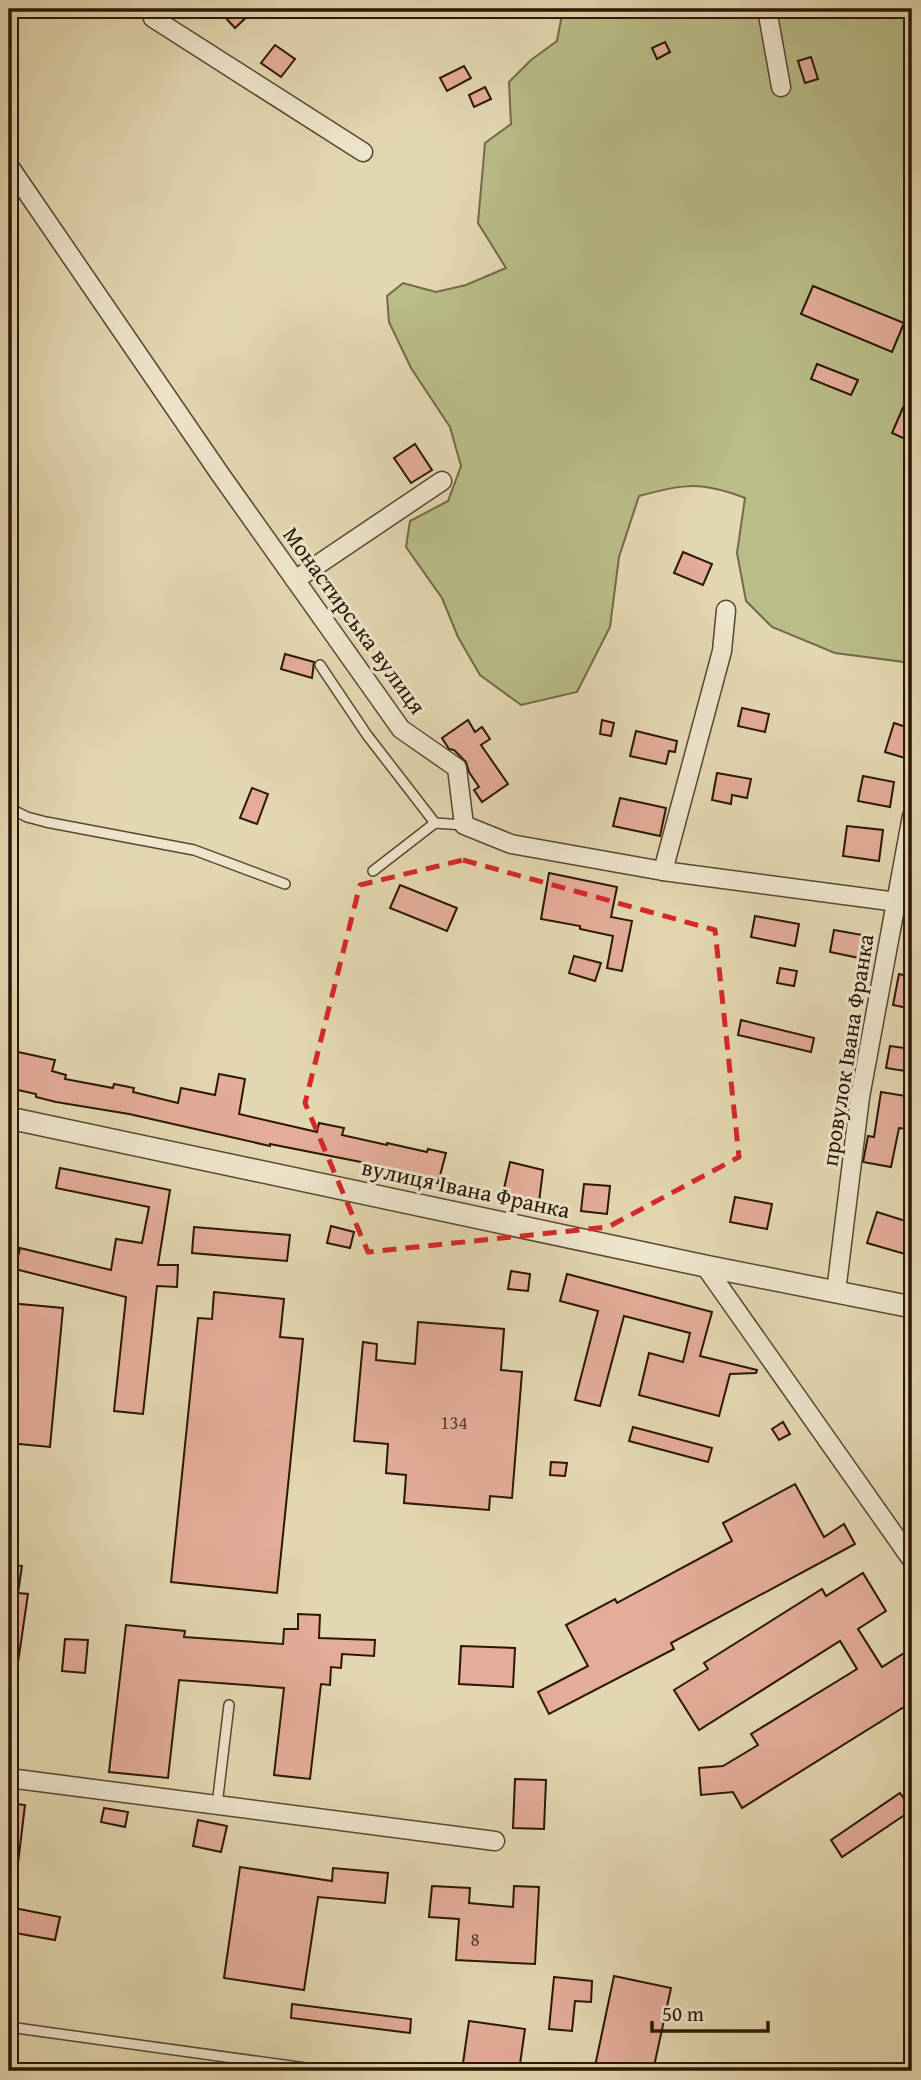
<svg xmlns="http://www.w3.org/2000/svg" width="921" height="2080" font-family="'Gentium Book Plus',serif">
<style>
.green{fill:#b9bd88;stroke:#726a47;stroke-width:2}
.building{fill:#e4ad9a;stroke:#2b1606;stroke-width:2}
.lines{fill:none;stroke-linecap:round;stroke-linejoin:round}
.service-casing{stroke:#594631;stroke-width:12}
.minor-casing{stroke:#594631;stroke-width:21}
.tertiary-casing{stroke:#594631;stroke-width:24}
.service{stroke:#ede5cc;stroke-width:9}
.minor{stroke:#ede5cc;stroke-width:18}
.tertiary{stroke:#ede5cc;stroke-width:21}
.marked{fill:none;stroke:#d62828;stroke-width:5;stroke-dasharray:14 9;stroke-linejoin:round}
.labels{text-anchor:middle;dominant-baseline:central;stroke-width:6;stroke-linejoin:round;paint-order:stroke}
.number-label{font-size:19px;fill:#593c2b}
.street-label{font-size:23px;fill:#2b1606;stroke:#ede5cc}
</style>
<rect width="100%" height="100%" fill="#e3d7b1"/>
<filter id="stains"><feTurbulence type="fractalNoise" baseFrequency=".00286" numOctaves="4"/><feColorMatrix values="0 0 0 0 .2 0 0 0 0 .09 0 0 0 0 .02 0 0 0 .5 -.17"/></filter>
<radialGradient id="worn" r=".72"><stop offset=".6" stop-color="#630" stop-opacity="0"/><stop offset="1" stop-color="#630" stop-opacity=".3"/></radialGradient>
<!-- green -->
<path class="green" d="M563 9H912V663L835 653 772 627 746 601 737 553 745 498C700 481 684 484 639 496L619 557 610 627 577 692 521 705 480 675 458 637 442 598 406 547 410 521 448 501 461 466 450 427 411 368 389 322 387 296 403 283 436 292 466 285 506 268 478 223 485 143 511 124 509 82 531 60 557 41Z"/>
<!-- building -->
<g class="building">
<polygon points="229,9 255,9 235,28 223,15"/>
<polygon points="665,42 670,52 657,59 652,48"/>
<polygon points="275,45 295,59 281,77 261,63"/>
<polygon points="811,57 818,79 805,83 798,61"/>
<polygon points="464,66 471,78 447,91 440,78"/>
<polygon points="485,87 491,99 474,107 469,95"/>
<polygon points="813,286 904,323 892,352 801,314"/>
<polygon points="817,364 858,380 851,395 811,379"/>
<polygon points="912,387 912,442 892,433"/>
<polygon points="415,444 432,470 411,483 394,458"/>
<polygon points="683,552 712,564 703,585 674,573"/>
<polygon points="285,654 314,662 312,678 281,669"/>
<polygon points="742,708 769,714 765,732 738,726"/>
<polygon points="468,720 475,732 482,727 490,739 481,745 508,784 482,802 474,790 479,787 469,772 466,762 454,750 449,749 442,738"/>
<polygon points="602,720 614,723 611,736 600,734"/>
<polygon points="894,723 912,729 905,758 885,752"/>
<polygon points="636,731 677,741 675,752 669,751 666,764 630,756"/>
<polygon points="717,773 751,779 747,798 732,795 731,804 712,800"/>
<polygon points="863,776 894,782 890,807 858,801"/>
<polygon points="252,788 268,794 257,824 240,818"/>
<polygon points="620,798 666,808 660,836 613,826"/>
<polygon points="847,826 883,830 879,861 843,856"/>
<polygon points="549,873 617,887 611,917 632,921 622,971 607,968 613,936 580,929 580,926 541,919"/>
<polygon points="400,885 457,908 447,931 390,908"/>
<polygon points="755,916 799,924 795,946 751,937"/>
<polygon points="834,930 868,936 864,959 830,952"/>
<polygon points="574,956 601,963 595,981 569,973"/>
<polygon points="780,968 797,971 794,986 777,983"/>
<polygon points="899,974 912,977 912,1009 893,1005"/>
<polygon points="741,1020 814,1038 811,1052 738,1035"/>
<polygon points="890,1046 912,1049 912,1072 886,1068"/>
<polygon points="9,1050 55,1060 52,1071 66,1075 65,1079 113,1088 114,1084 134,1088 133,1092 178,1103 181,1088 215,1095 219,1074 245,1079 239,1114 317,1132 319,1123 344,1128 342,1135 387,1145 387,1143 427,1152 428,1149 446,1153 438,1183 420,1179 421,1176 371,1164 270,1144 270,1146 129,1114 56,1102 36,1097 36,1094 9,1088"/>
<polygon points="881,1092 912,1097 907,1129 899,1128 891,1167 863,1162 868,1136 874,1137"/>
<polygon points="510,1162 543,1170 539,1202 503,1193"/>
<polygon points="60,1168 170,1190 158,1265 178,1265 177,1287 157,1286 143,1414 114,1411 126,1297 15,1269 20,1248 111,1270 116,1239 142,1243 149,1207 56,1188"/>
<polygon points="584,1184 610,1186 607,1214 581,1211"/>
<polygon points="735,1197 772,1204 767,1229 730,1222"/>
<polygon points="877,1212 912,1223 912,1256 867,1243"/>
<polygon points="331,1226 354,1232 350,1248 327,1243"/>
<polygon points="194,1227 290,1235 287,1261 192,1253"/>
<polygon points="511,1271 530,1274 528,1291 508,1289"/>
<polygon points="567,1274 712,1312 700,1356 757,1370 756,1373 730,1374 719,1416 639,1395 649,1353 683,1362 690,1333 624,1316 600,1406 575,1400 598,1311 560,1301"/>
<polygon points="214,1292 284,1299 280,1337 303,1339 277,1593 171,1582 198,1318 212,1319"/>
<polygon points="9,1303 63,1308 50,1447 9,1443"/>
<polygon points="418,1322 504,1329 501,1370 522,1372 512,1498 490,1496 489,1510 404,1503 406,1475 386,1473 388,1444 354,1441 363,1342 377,1344 376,1360 415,1364"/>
<polygon points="783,1422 790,1434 779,1440 772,1429"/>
<polygon points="633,1427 712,1448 708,1462 629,1441"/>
<polygon points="551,1462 567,1463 565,1476 550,1475"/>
<polygon points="795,1484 824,1537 844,1524 855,1544 671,1643 674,1649 549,1714 538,1692 588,1666 566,1625 615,1599 617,1603 732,1541 723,1523"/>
<polygon points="9,1564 22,1566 18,1593 28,1594 16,1676 9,1676"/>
<polygon points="863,1573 886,1611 858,1629 882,1667 912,1648 912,1702 742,1808 733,1792 701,1795 699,1768 723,1766 758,1745 751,1734 857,1669 840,1641 699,1730 674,1690 708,1669 704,1663 822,1589 826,1596"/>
<polygon points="298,1614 320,1615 319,1638 375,1640 374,1656 342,1654 341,1668 331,1667 330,1685 321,1684 310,1779 274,1775 284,1688 179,1680 168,1778 109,1772 126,1625 185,1631 184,1637 283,1644 284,1629 298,1629"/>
<polygon points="65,1639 88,1640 85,1673 62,1671"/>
<polygon points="461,1646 515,1648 513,1687 459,1684"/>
<polygon points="515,1779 546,1780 544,1829 513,1828"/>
<polygon points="900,1793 912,1810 842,1857 831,1840"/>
<polygon points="9,1803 25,1805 17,1872 9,1871"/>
<polygon points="104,1808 128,1812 125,1827 101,1822"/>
<polygon points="198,1820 227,1826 221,1852 193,1846"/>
<polygon points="240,1867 332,1881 333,1868 388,1873 385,1903 318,1897 304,1990 224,1978"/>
<polygon points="432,1886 470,1888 469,1903 513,1907 514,1886 539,1887 535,1964 456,1960 459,1919 429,1917"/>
<polygon points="9,1907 60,1917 55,1940 9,1932"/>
<polygon points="614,1976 671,1988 653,2071 594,2071"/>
<polygon points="554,1977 592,1981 591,2002 575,2001 572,2031 549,2029"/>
<polygon points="292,2004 411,2019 410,2033 291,2018"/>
<polygon points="469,2021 525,2029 519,2071 463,2063"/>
</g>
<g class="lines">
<!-- service casing -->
<g class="service-casing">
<g id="service">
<polyline points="320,665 367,735 435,823 464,825"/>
<polyline points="9,808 27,817 46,822 194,850 285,884"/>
<polyline points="373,871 435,823"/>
<polyline points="217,1805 229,1705"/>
<polyline points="9,2027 327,2071"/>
</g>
</g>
<!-- minor casing -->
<g class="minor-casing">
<g id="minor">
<polyline points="154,9 153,18 363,152"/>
<polyline points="767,9 781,87"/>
<polyline points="9,166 220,474 401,729 457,768 464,825 511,844 663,871 912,904"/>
<polyline points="295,580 442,481"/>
<polyline points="663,871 722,651 726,610"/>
<polyline points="705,1266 912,1560"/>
<polyline points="836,1292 860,1097 912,816"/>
<polyline points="9,1778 495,1841"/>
</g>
</g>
<!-- tertiary casing -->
<g class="tertiary-casing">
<polyline id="tertiary" points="9,1118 705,1266 912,1307"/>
</g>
<!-- service -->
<use href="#service" class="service"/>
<!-- minor -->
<use href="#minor" class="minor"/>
<!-- tertiary -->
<use href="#tertiary" class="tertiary"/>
</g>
<!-- marked area -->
<path class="marked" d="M463 860 715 930 739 1157 608 1227 368 1252 305 1103 360 885Z"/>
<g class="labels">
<!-- number labels -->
<g class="number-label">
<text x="454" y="1422">134</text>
<text x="475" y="1939">8</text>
</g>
<!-- street labels -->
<g class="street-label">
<text transform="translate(355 620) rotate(54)">Монастирська вулиця</text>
<text transform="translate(847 1050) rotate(-81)">провулок Івана Франка</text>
<text transform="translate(466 1188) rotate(12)">вулиця Івана Франка</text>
</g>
</g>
<!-- margin -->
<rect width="921" height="2080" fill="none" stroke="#e3d7b1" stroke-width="35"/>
<rect x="10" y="10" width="900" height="2059" fill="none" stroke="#2b1606" stroke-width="3.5"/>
<rect x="18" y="18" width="886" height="2045" fill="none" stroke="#2b1606" stroke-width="2"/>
<!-- scale -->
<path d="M652 2021v10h116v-10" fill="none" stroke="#2b1606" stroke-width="3.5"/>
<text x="662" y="2021" font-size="21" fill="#2b1606" stroke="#ede5cc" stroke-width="5" paint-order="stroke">50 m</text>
<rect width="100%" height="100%" filter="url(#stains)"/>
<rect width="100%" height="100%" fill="url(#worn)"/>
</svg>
